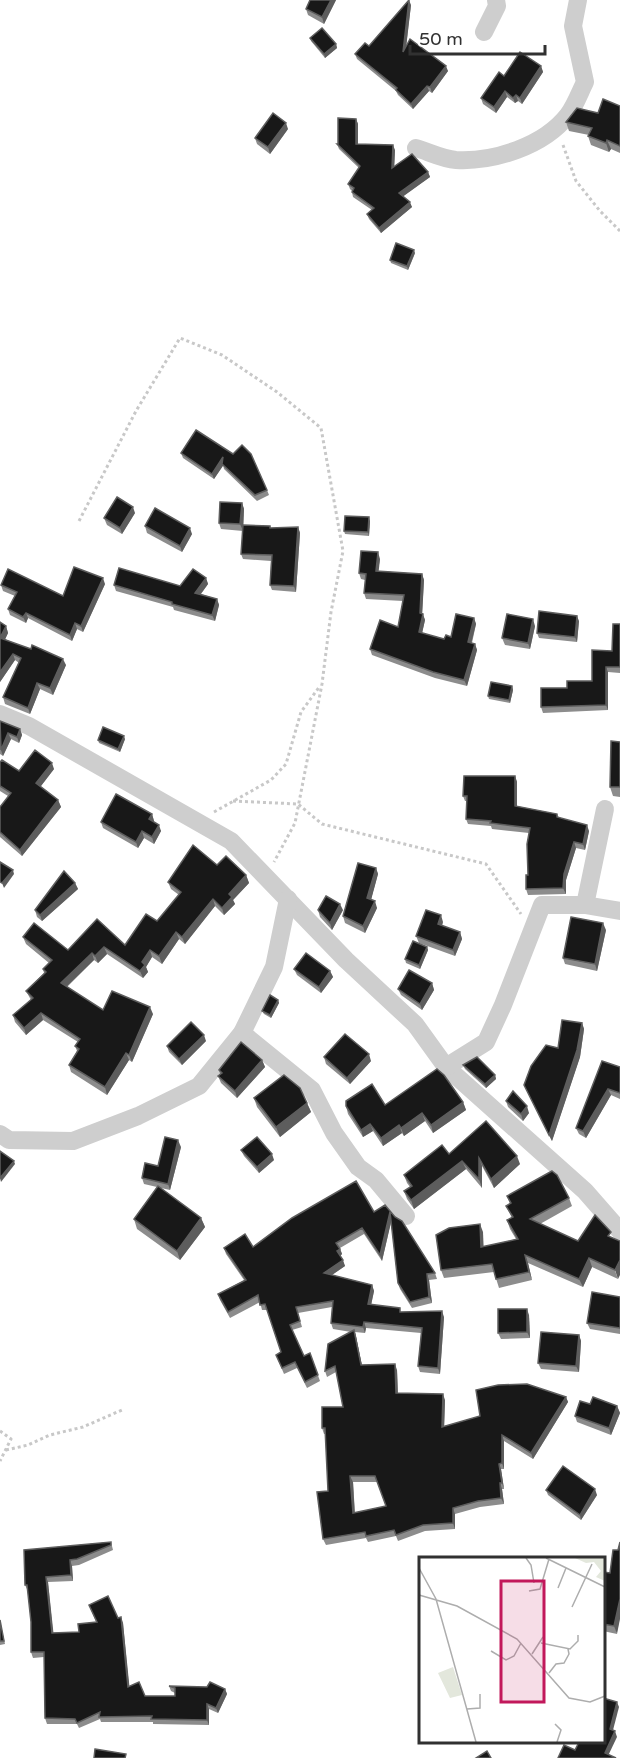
<svg xmlns="http://www.w3.org/2000/svg" width="620" height="1758" font-family="'Varela Round',sans-serif">
<style>
.lines{fill:none;stroke-linecap:round;stroke-linejoin:round}
.path{stroke:#c8c8c8;stroke-width:3;stroke-dasharray:3 3;stroke-linecap:butt}
.minor{stroke:#cecece;stroke-width:18}
.wall{fill:#8c8c8c;fill-rule:evenodd}
.shaded-wall{fill:#5d5d5d}
.building{fill:#181818;stroke:#5d5d5d;stroke-width:1.5;fill-rule:evenodd}
.inset-road{fill:none;stroke:#adadad;stroke-width:1.5}
.view{fill:#c2185b;fill-opacity:0.15;stroke:#c2185b;stroke-width:3}
.inset-edge{fill:none;stroke:#313131;stroke-width:3}
</style>
<rect width="100%" height="100%" fill="#fff"/>
<g class="lines">
<!-- path -->
<g class="path">
<polyline points="563,145 576,181 600,211 620,231"/>
<polyline points="79,521 136,411 180,338 222,355 277,392 321,428 343,551 331,612 322,684 295,823 274,862"/>
<polyline points="233,801 298,804 322,824 486,864 521,914"/>
<polyline points="214,812 271,780 286,764 301,712 320,686"/>
<polyline points="0,1431 11,1439 0,1461"/>
<polyline points="6,1450 28,1445 50,1435 83,1427 122,1410"/>
</g>
<!-- minor -->
<g class="minor">
<polyline points="484,32 497,6 496,0"/>
<path d="M416 148C429 152 443 159 456 160 494 162 544 146 568 115 575 106 580 92 585 82L573 26 578 0"/>
<polyline points="0,714 29,726 231,841 346,960 415,1024 446,1067 585,1191 620,1231"/>
<polyline points="585,905 605,809"/>
<polyline points="242,1033 312,1090 334,1133 358,1167 376,1180 406,1216"/>
<polyline points="446,1067 486,1042 503,1005 542,905 585,905 620,911"/>
<polyline points="0,1134 9,1140 73,1141 138,1116 199,1086 242,1033 274,967 288,899"/>
</g>
</g>
<!-- wall -->
<g class="wall">
<polygon points="310,0 336,0 324,24 308,15 306,9"/>
<polygon points="411,5 406,46 448,71 432,93 429,91 413,109 398,95 396,91 357,59 355,54 369,46"/>
<polygon points="310,38 336,44 337,48 325,58 311,41"/>
<polygon points="541,66 543,72 522,104 518,101 515,103 507,97 496,113 483,104 481,98 504,76"/>
<polygon points="620,106 620,153 611,149 609,152 591,145 588,136 589,135 569,131 566,122"/>
<polygon points="356,119 358,124 358,144 395,150 394,167 428,172 430,177 403,196 412,207 381,233 369,219 367,214 372,210 353,197 352,192 352,191 350,189 348,184 359,168 339,149 337,144 338,144"/>
<polygon points="288,129 270,154 257,144 255,138"/>
<polygon points="415,253 408,270 391,263 390,260"/>
<polygon points="196,430 267,490 269,495 257,501 224,469 223,465 214,479 183,458 181,453"/>
<polygon points="242,503 244,509 243,531 221,529 219,523"/>
<polygon points="135,513 122,534 107,525 104,518"/>
<polygon points="370,521 369,536 345,534 344,531"/>
<polygon points="145,526 192,534 182,552 147,533"/>
<polygon points="270,526 271,528 298,527 300,533 296,592 272,590 270,585 271,561 243,559 241,554"/>
<polygon points="380,559 378,571 422,574 424,580 422,613 425,620 422,633 444,639 451,637 474,618 476,624 472,643 475,644 477,650 467,686 435,678 372,655 370,649 398,627 403,601 366,599 364,593 365,580 361,579 359,573"/>
<polygon points="206,578 208,584 201,594 217,599 219,605 215,621 174,610 173,607 116,591 114,585 180,586"/>
<polygon points="105,584 83,632 77,629 72,641 28,618 26,623 10,615 8,609 15,596 3,591 1,585 63,596"/>
<polygon points="579,621 577,642 539,638 537,633"/>
<polygon points="620,624 620,673 608,672 608,710 543,713 541,707 567,688 592,681 612,651"/>
<polygon points="6,626 8,633 5,639 66,665 53,695 40,689 30,714 5,704 3,697 19,663 15,660 0,682"/>
<polygon points="535,626 530,649 505,645 502,638"/>
<polygon points="512,686 513,690 510,703 489,699 488,696"/>
<polygon points="0,721 20,729 22,735 19,743 11,739 3,756 0,754"/>
<polygon points="125,739 120,752 99,743 98,740"/>
<polygon points="620,742 620,797 613,796 610,787"/>
<polygon points="0,762 19,771 54,769 40,787 58,800 61,807 22,856 0,837 0,807 8,796 0,791"/>
<polygon points="515,776 517,782 517,806 557,814 559,818 589,831 585,850 576,848 566,880 566,894 528,895 526,889 528,875 529,833 492,829 491,826 468,824 466,819 467,801 465,801 463,796"/>
<polygon points="152,814 154,821 153,822 161,831 154,844 144,838 138,848 103,828 101,822"/>
<polygon points="217,865 246,875 249,883 233,900 235,904 224,915 215,906 185,944 179,939 162,964 152,957 146,967 148,972 143,978 107,954 98,963 94,960 67,987 103,1010 153,1014 132,1062 129,1060 107,1095 71,1072 69,1065 77,1051 75,1046 78,1042 43,1020 26,1035 15,1022 13,1015 31,1000 26,991 44,973 43,969 49,963 26,944 23,937 68,950 125,945 157,921 179,895 171,889 168,882"/>
<polygon points="376,868 378,874 371,899 377,908 365,933 345,923 343,916"/>
<polygon points="75,883 78,889 42,921 37,917 35,910"/>
<polygon points="318,910 343,910 332,930 320,917"/>
<polygon points="443,922 442,926 460,932 462,939 455,956 419,943 416,936"/>
<polygon points="606,930 597,971 565,964 563,958"/>
<polygon points="427,947 428,950 420,969 406,963 405,959"/>
<polygon points="294,969 330,971 333,977 321,993 297,975"/>
<polygon points="432,983 434,990 422,1010 401,995 398,989"/>
<polygon points="278,1000 279,1003 271,1018 264,1014 262,1011"/>
<polygon points="582,1023 584,1029 580,1057 552,1141 524,1085"/>
<polygon points="206,1041 182,1065 169,1052 167,1046"/>
<polygon points="324,1057 371,1061 350,1084 326,1064"/>
<polygon points="262,1060 265,1067 237,1098 221,1083 218,1076 220,1074 219,1070"/>
<polygon points="463,1065 495,1075 496,1079 486,1088 465,1069"/>
<polygon points="620,1067 620,1099 611,1095 586,1138 579,1134 576,1128"/>
<polygon points="254,1098 307,1103 311,1112 280,1137 257,1107"/>
<polygon points="506,1101 529,1113 523,1121 508,1107"/>
<polygon points="463,1102 466,1110 433,1133 425,1121 404,1136 402,1133 383,1146 373,1131 363,1137 348,1114 346,1106"/>
<polygon points="181,1147 170,1190 161,1188 201,1218 205,1227 180,1260 137,1229 134,1219 157,1187 144,1184 142,1178 158,1166"/>
<polygon points="241,1150 274,1160 259,1173 244,1156"/>
<polygon points="449,1154 520,1164 494,1188 482,1166 482,1188 466,1169 414,1209 407,1199 404,1191 410,1187 407,1183 404,1175"/>
<polygon points="507,1196 569,1198 572,1206 540,1224 578,1241 595,1215 618,1279 592,1267 583,1287 528,1263 532,1280 499,1288 494,1272 444,1278 441,1270 483,1232 483,1247 516,1239 510,1229 507,1220 512,1218 506,1206 510,1204"/>
<path d="M385 1205 435 1273 437 1279 429 1280 432 1303 412 1308 400 1289 398 1283 391 1222 382 1261 364 1234 340 1248 342 1254 340 1256 345 1266 332 1275 372 1285 374 1291 371 1305 401 1312 444 1317 440 1374 420 1372 418 1366 421 1333 366 1328 365 1333 355 1332 362 1365 397 1370 398 1393 445 1400 444 1426 566 1397 568 1402 533 1459 504 1441V1469H501L504 1489H502L504 1504 480 1507 455 1514V1529L425 1531 398 1541 396 1536 368 1542 366 1538 326 1545 323 1539 328 1491 326 1434H324L322 1428 343 1407 336 1372 327 1377 325 1371 351 1332 333 1329 331 1323 332 1307 298 1313 302 1327 292 1330 304 1356 310 1353 320 1381 307 1388 297 1368 284 1374 276 1355 281 1352 267 1310H262L260 1302 230 1318 220 1300 218 1294 244 1280 226 1254 224 1248 253 1247 374 1212ZM353 1482H378L386 1506 355 1513Z"/>
<polygon points="620,1297 620,1334 590,1329 587,1323"/>
<polygon points="529,1315 530,1338 501,1339 498,1333"/>
<polygon points="579,1335 581,1341 579,1372 541,1369 538,1363"/>
<polygon points="590,1404 617,1406 620,1413 611,1435 577,1422 575,1416"/>
<polygon points="546,1490 597,1495 581,1520 548,1495"/>
<polygon points="111,1542 113,1550 79,1565 72,1566 73,1581 48,1582 53,1633 79,1632 96,1622 89,1605 118,1618 123,1623 129,1686 145,1696 175,1696 175,1693 171,1691 169,1686 225,1689 227,1694 218,1713 209,1709 209,1725 153,1724 153,1722 101,1722 100,1719 79,1728 77,1724 47,1724 45,1718 44,1657 33,1658 31,1652 31,1622 28,1591 25,1585 24,1550"/>
<polygon points="603,1577 617,1634 603,1631"/>
<polygon points="0,1620 5,1644 0,1645"/>
</g>
<!-- shaded-wall -->
<g class="shaded-wall">
<polygon points="331,0 336,0 324,24 322,17"/>
<polygon points="409,0 411,5 405,57 403,52"/>
<polygon points="336,44 337,48 325,58 324,54"/>
<polygon points="446,66 448,71 432,93 430,87"/>
<polygon points="541,66 543,72 522,104 520,98"/>
<polygon points="427,86 429,91 413,109 411,104"/>
<polygon points="505,91 507,97 496,113 494,107"/>
<polygon points="516,95 518,101 515,103 513,98"/>
<polygon points="356,119 358,124 358,150 356,144"/>
<polygon points="286,123 288,129 270,154 268,147"/>
<polygon points="607,140 611,149 609,152 606,143"/>
<polygon points="393,145 395,150 394,173 392,168"/>
<polygon points="428,172 430,177 401,198 399,193"/>
<polygon points="410,202 412,207 381,233 379,228"/>
<polygon points="414,250 415,253 408,270 407,266"/>
<polygon points="223,457 225,463 214,479 212,474"/>
<polygon points="242,503 244,509 243,531 240,524"/>
<polygon points="133,507 135,513 122,534 120,528"/>
<polygon points="369,517 370,521 369,536 368,532"/>
<polygon points="298,527 300,533 296,592 294,586"/>
<polygon points="190,528 192,534 182,552 180,546"/>
<polygon points="378,552 380,559 378,577 376,571"/>
<polygon points="422,574 424,580 422,618 423,614 425,620 421,638 419,632"/>
<polygon points="103,578 105,584 83,632 81,626"/>
<polygon points="206,578 208,584 197,599 195,593"/>
<polygon points="217,599 219,605 215,621 212,615"/>
<polygon points="26,613 28,618 26,623 23,617"/>
<polygon points="577,616 579,621 577,642 575,637"/>
<polygon points="474,618 476,624 470,648 468,642"/>
<polygon points="533,619 535,626 530,649 528,643"/>
<polygon points="75,623 77,629 72,641 70,635"/>
<polygon points="6,626 8,633 3,644 0,638"/>
<polygon points="475,644 477,650 467,686 464,680"/>
<polygon points="13,654 15,660 0,682 0,672"/>
<polygon points="63,659 66,665 53,695 50,688"/>
<polygon points="606,667 608,672 608,710 606,705"/>
<polygon points="37,683 40,689 30,714 28,708"/>
<polygon points="512,686 513,690 510,703 509,700"/>
<polygon points="20,729 22,735 19,743 17,737"/>
<polygon points="8,733 11,739 3,756 1,750"/>
<polygon points="124,736 125,739 120,752 118,749"/>
<polygon points="52,763 54,769 38,790 36,783"/>
<polygon points="515,776 517,782 517,812 515,806"/>
<polygon points="58,800 61,807 22,856 20,850"/>
<polygon points="152,814 154,821 151,826 149,819"/>
<polygon points="159,825 161,831 154,844 152,837"/>
<polygon points="587,825 589,831 585,850 583,844"/>
<polygon points="142,831 144,838 138,848 136,842"/>
<polygon points="574,842 576,848 566,880 566,894 563,888 564,874"/>
<polygon points="376,868 378,874 370,904 367,898"/>
<polygon points="13,870 14,874 4,888 2,883"/>
<polygon points="246,875 249,883 233,900 235,904 224,915 222,908 229,894"/>
<polygon points="75,883 78,889 42,921 40,915"/>
<polygon points="213,899 215,906 185,944 182,937"/>
<polygon points="375,901 377,908 365,933 363,926"/>
<polygon points="340,904 343,910 332,930 330,923"/>
<polygon points="441,915 443,922 440,930 438,924"/>
<polygon points="603,923 606,930 597,971 595,964"/>
<polygon points="176,932 179,939 162,964 159,956"/>
<polygon points="460,932 462,939 455,956 453,950"/>
<polygon points="104,947 107,954 98,963 95,956"/>
<polygon points="427,947 428,950 420,969 419,965"/>
<polygon points="150,950 152,957 146,967 148,972 143,978 140,971 142,962"/>
<polygon points="92,953 94,960 63,990 61,983"/>
<polygon points="330,971 333,977 321,993 319,987"/>
<polygon points="432,983 434,990 422,1010 420,1004"/>
<polygon points="278,1000 279,1003 271,1018 270,1015"/>
<polygon points="150,1007 153,1014 132,1062 129,1055"/>
<polygon points="41,1013 43,1020 26,1035 24,1028"/>
<polygon points="582,1023 584,1029 580,1057 552,1141 549,1135"/>
<polygon points="204,1035 206,1041 182,1065 179,1059"/>
<polygon points="126,1053 129,1060 107,1095 105,1087"/>
<polygon points="369,1054 371,1061 350,1084 347,1078"/>
<polygon points="262,1060 265,1067 237,1098 235,1091"/>
<polygon points="495,1075 496,1079 486,1088 485,1084"/>
<polygon points="608,1089 611,1095 586,1138 583,1131"/>
<polygon points="463,1102 466,1110 433,1133 431,1125"/>
<polygon points="307,1103 311,1112 280,1137 276,1127"/>
<polygon points="527,1106 529,1113 523,1121 521,1114"/>
<polygon points="422,1113 425,1121 404,1136 401,1128"/>
<polygon points="370,1124 373,1131 363,1137 361,1130"/>
<polygon points="399,1125 402,1133 383,1146 381,1138"/>
<polygon points="178,1140 181,1147 170,1190 168,1184"/>
<polygon points="272,1154 274,1160 259,1173 257,1167"/>
<polygon points="517,1156 520,1164 494,1188 491,1179"/>
<polygon points="479,1158 482,1166 482,1188 479,1179"/>
<polygon points="14,1161 15,1164 1,1182 0,1178"/>
<polygon points="462,1161 466,1169 414,1209 411,1200"/>
<polygon points="390,1212 392,1218 382,1261 380,1255"/>
<polygon points="201,1218 205,1227 180,1260 177,1251"/>
<polygon points="480,1224 483,1232 484,1256 481,1247"/>
<polygon points="340,1249 342,1254 339,1257 337,1251"/>
<polygon points="525,1255 528,1263 532,1280 529,1272"/>
<polygon points="589,1258 592,1267 583,1287 579,1279"/>
<polygon points="343,1260 345,1266 326,1279 324,1273"/>
<polygon points="620,1260 620,1275 618,1279 615,1270"/>
<polygon points="427,1274 429,1280 432,1303 429,1297"/>
<polygon points="372,1285 374,1291 370,1310 368,1304"/>
<polygon points="527,1309 529,1315 530,1338 527,1332"/>
<polygon points="442,1311 444,1317 440,1374 438,1368"/>
<polygon points="364,1322 366,1328 365,1333 363,1327"/>
<polygon points="354,1330 356,1336 363,1371 361,1365"/>
<polygon points="579,1335 581,1341 579,1372 576,1366"/>
<polygon points="395,1364 397,1370 398,1399 396,1393"/>
<polygon points="443,1394 445,1400 444,1433 442,1427"/>
<polygon points="566,1397 568,1402 533,1459 531,1453"/>
<polygon points="617,1406 620,1413 611,1435 609,1428"/>
<polygon points="502,1435 504,1441 504,1469 502,1463"/>
<polygon points="499,1464 501,1469 504,1489 502,1483"/>
<polygon points="350,1476 353,1482 355,1519 353,1513"/>
<polygon points="500,1483 502,1489 504,1504 501,1498"/>
<polygon points="595,1489 597,1495 581,1520 580,1515"/>
<polygon points="453,1508 455,1514 455,1529 453,1523"/>
<polygon points="70,1560 72,1566 73,1581 71,1575"/>
<polygon points="46,1577 48,1582 54,1638 52,1633"/>
<polygon points="620,1599 620,1619 617,1634 614,1626"/>
<polygon points="121,1617 123,1623 130,1692 128,1687"/>
<polygon points="225,1689 227,1694 218,1713 216,1708"/>
<polygon points="617,1702 619,1707 612,1734 610,1729"/>
<polygon points="207,1704 209,1709 209,1725 207,1720"/>
<polygon points="615,1731 617,1737 607,1758 605,1753"/>
</g>
<!-- building -->
<g class="building">
<polygon points="310,0 331,0 322,17 306,9"/>
<polygon points="409,0 403,52 410,39 446,66 430,87 427,86 411,104 396,90 397,88 355,54 365,43 369,46"/>
<polygon points="322,28 336,44 324,54 310,38"/>
<polygon points="520,52 541,66 520,98 516,95 513,98 505,91 494,107 481,98 499,72 504,76"/>
<polygon points="603,99 620,106 620,146 607,140 606,143 588,136 592,128 566,122 577,108 598,113"/>
<polygon points="273,113 286,123 268,147 255,138"/>
<polygon points="338,118 356,119 356,144 393,145 392,168 412,154 428,172 399,193 410,202 379,228 367,214 374,208 352,192 354,188 348,184 360,166 337,144 338,144"/>
<polygon points="396,243 414,250 407,266 390,260"/>
<polygon points="196,430 233,454 242,445 251,454 267,490 255,495 222,464 223,457 212,474 181,453"/>
<polygon points="117,497 133,507 120,528 104,518"/>
<polygon points="220,502 242,503 240,524 219,523"/>
<polygon points="155,508 190,528 180,546 145,526"/>
<polygon points="345,516 369,517 368,532 344,531"/>
<polygon points="243,525 270,526 270,528 298,527 294,586 270,585 272,555 241,554"/>
<polygon points="361,551 378,552 376,571 422,574 420,613 423,614 419,632 444,639 446,635 451,637 456,614 474,618 468,642 475,644 464,680 433,672 370,649 380,620 398,627 404,595 364,593 366,574 359,573"/>
<polygon points="74,567 103,578 81,626 75,623 70,635 26,613 23,617 8,609 17,592 1,585 8,569 63,596"/>
<polygon points="119,568 180,586 193,569 206,578 195,593 217,599 212,615 172,604 172,602 114,585"/>
<polygon points="539,611 577,616 575,637 537,633"/>
<polygon points="507,614 533,619 528,643 502,638"/>
<polygon points="0,622 6,626 0,638 31,649 32,645 63,659 50,688 37,683 28,708 3,697 21,658 13,654 0,672"/>
<polygon points="613,624 620,624 620,667 606,667 606,705 541,707 541,688 567,688 567,681 592,681 592,650 612,651"/>
<polygon points="491,682 512,686 509,700 488,696"/>
<polygon points="0,721 20,729 17,737 8,733 1,750"/>
<polygon points="103,727 124,736 118,749 98,740"/>
<polygon points="611,741 620,742 620,787 610,787"/>
<polygon points="35,750 52,763 36,783 58,800 20,850 0,832 0,807 11,793 0,786 0,762 2,760 19,771"/>
<polygon points="464,776 515,776 515,806 557,814 557,817 587,825 583,844 574,842 564,874 563,888 526,889 526,875 528,875 527,844 530,828 490,823 491,821 466,819 467,796 463,796"/>
<polygon points="116,794 152,814 149,819 159,825 152,837 142,831 136,842 101,822"/>
<polygon points="193,845 217,865 226,856 246,875 229,894 232,897 222,908 213,899 182,937 176,932 159,956 150,950 142,962 145,965 140,971 104,947 95,956 92,953 61,983 103,1010 112,991 150,1007 129,1055 126,1053 105,1087 69,1065 79,1049 75,1046 80,1039 41,1013 24,1028 13,1015 33,998 26,991 46,972 43,969 52,960 23,937 34,923 68,950 97,919 125,945 146,914 157,921 181,892 168,882"/>
<polygon points="0,862 13,870 2,883 0,882"/>
<polygon points="358,863 376,868 367,898 375,901 363,926 343,916"/>
<polygon points="64,871 75,883 40,915 35,910"/>
<polygon points="326,896 340,904 330,923 318,910"/>
<polygon points="426,910 441,915 438,924 460,932 453,950 416,936"/>
<polygon points="571,917 603,923 595,964 563,958"/>
<polygon points="413,941 427,947 419,965 405,959"/>
<polygon points="306,953 330,971 319,987 294,969"/>
<polygon points="409,970 432,983 420,1004 398,989"/>
<polygon points="270,995 278,1000 270,1015 262,1011"/>
<polygon points="562,1020 582,1023 577,1050 549,1135 524,1085 531,1066 546,1045 558,1048"/>
<polygon points="191,1022 204,1035 179,1059 167,1046"/>
<polygon points="345,1034 369,1054 347,1078 324,1057"/>
<polygon points="241,1042 262,1060 235,1091 218,1076 222,1073 219,1070"/>
<polygon points="477,1057 495,1075 485,1084 463,1065"/>
<polygon points="602,1061 620,1067 620,1093 608,1089 583,1131 576,1128"/>
<polygon points="437,1069 444,1075 463,1102 431,1125 422,1113 401,1128 399,1125 381,1138 370,1124 361,1130 346,1106 346,1101 372,1084 385,1105"/>
<polygon points="284,1075 300,1088 307,1103 276,1127 254,1098"/>
<polygon points="513,1091 527,1106 521,1114 506,1101"/>
<polygon points="486,1121 517,1156 491,1179 479,1158 479,1179 462,1161 411,1200 404,1191 412,1186 404,1175 442,1145 449,1154"/>
<polygon points="165,1137 178,1140 168,1184 142,1178 145,1163 158,1166"/>
<polygon points="257,1137 272,1154 257,1167 241,1150"/>
<polygon points="0,1151 14,1161 0,1178"/>
<polygon points="552,1171 557,1175 569,1198 530,1219 578,1241 595,1215 611,1232 608,1236 620,1241 620,1260 615,1270 589,1258 579,1279 525,1255 529,1272 496,1279 492,1264 441,1270 436,1235 449,1228 480,1224 481,1247 518,1239 507,1220 513,1217 506,1206 511,1203 507,1196"/>
<polygon points="356,1181 374,1212 385,1205 395,1217 402,1221 435,1273 427,1274 429,1297 410,1302 398,1283 390,1212 380,1255 362,1228 336,1243 340,1249 337,1251 343,1260 324,1273 372,1285 368,1304 400,1308 400,1312 442,1311 438,1368 418,1366 422,1328 364,1322 363,1327 331,1323 333,1301 296,1307 300,1321 290,1325 304,1356 310,1353 318,1375 305,1382 295,1362 282,1368 276,1355 281,1352 265,1304 260,1305 258,1295 228,1312 218,1294 246,1280 224,1248 245,1234 253,1247 292,1218"/>
<polygon points="158,1186 201,1218 177,1251 134,1219"/>
<polygon points="592,1292 620,1297 620,1328 587,1323"/>
<polygon points="498,1309 527,1309 527,1332 498,1333"/>
<path d="M354 1330 361 1365 395 1364 396 1393 443 1394 442 1427 480 1416 476 1390 498 1385 527 1384 566 1397 531 1453 502 1435V1463L499 1464 502 1483H500L501 1498 478 1501 453 1508V1523L423 1525 396 1535 394 1530 366 1536 365 1532 323 1539 317 1492 328 1491 325 1428H322V1407H343L335 1366 325 1371 328 1344ZM350 1476H375L386 1506 353 1513Z"/>
<polygon points="541,1332 579,1335 576,1366 538,1363"/>
<polygon points="593,1397 617,1406 609,1428 575,1416 580,1401 590,1404"/>
<polygon points="563,1466 595,1489 580,1515 546,1490"/>
<polygon points="111,1542 111,1545 77,1559 70,1560 71,1575 46,1577 52,1633 79,1632 78,1624 97,1622 89,1605 108,1596 118,1618 121,1617 128,1687 139,1682 145,1696 175,1696 175,1688 169,1686 207,1687 210,1682 225,1689 216,1708 207,1704 207,1720 151,1719 152,1716 99,1717 100,1712 77,1723 75,1719 45,1718 44,1652 31,1652 31,1622 27,1585 25,1585 24,1550"/>
<polygon points="620,1542 620,1599 614,1626 603,1624 603,1577 604,1572 610,1573 613,1550 618,1550"/>
<polygon points="0,1620 4,1641 0,1641"/>
<polygon points="603,1698 617,1702 610,1729 615,1731 605,1753 616,1758 558,1758 564,1745 575,1750 579,1742 584,1743 585,1742 603,1742"/>
<polygon points="95,1749 126,1754 125,1758 94,1758"/>
<polygon points="487,1751 491,1758 476,1758"/>
</g>
<!-- overview -->
<g transform="translate(419 1557)">
<rect width="186" height="186" fill="#fff"/>
<path d="M156 1H186V24L177 20 182 14 175 5 167 6ZM34 110 43 138 31 141 19 116Z" fill="#e3e7dc"/>
<path class="inset-road" d="M107 1 112 8 115 26M127 1 186 30M0 11 17 42 57 185M139 31 147 11M110 34 121 32 130 2M0 38 38 49 98 82 150 141 171 145 186 139M153 50 173 7M122 86 151 92 159 84V78M72 94 87 103 95 99 102 86M113 97 124 80M130 116 137 107 145 106 150 97 149 92M48 152 61 151V137M136 167 142 173 138 185"/>
<path class="view" d="M82 24H125V145H82Z"/>
<rect width="186" height="186" class="inset-edge"/>
</g>
<!-- scale -->
<path d="M410 45v9h135v-9" fill="none" stroke="#313131" stroke-width="3"/>
<text x="419" y="45" font-size="18" fill="#313131" stroke="#ffffff" stroke-width="4.5" paint-order="stroke">50 m</text>
</svg>
